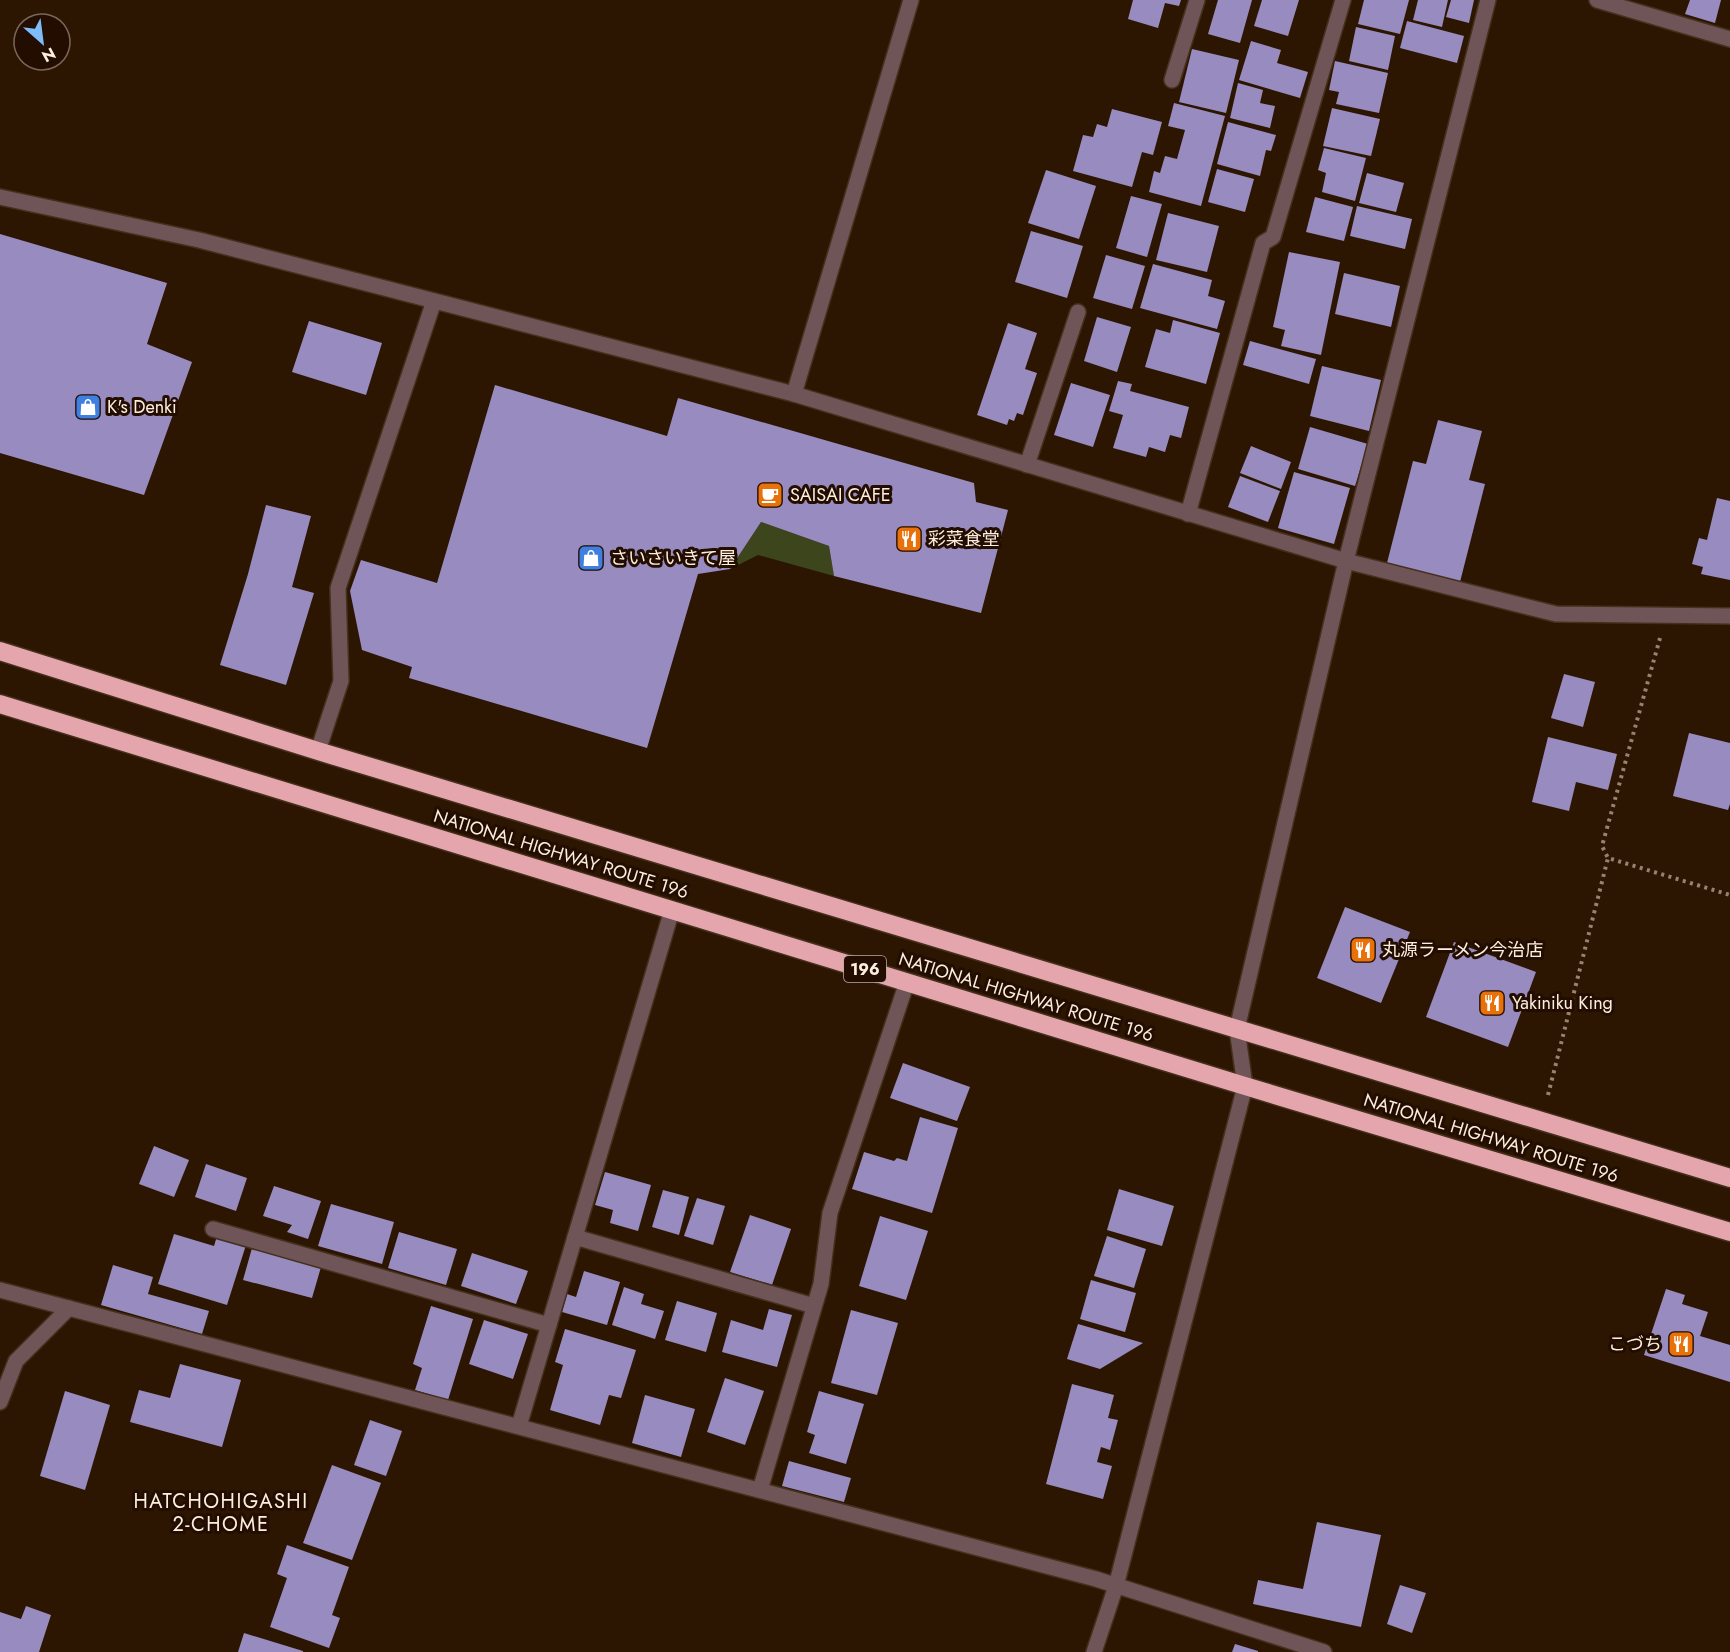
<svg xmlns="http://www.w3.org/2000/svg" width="1730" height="1652" font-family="Jost,'Noto Sans JP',sans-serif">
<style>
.green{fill:#3d451c}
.building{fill:#988bbf}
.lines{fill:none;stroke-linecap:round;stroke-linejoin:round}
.minor-casing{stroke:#45301c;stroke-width:18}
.highway-casing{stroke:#45301c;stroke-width:21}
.path{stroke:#968372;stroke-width:4;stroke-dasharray:3 4.5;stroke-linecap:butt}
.minor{stroke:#6f5558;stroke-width:15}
.highway{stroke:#e5a5ad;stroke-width:18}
.labels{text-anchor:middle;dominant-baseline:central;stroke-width:6;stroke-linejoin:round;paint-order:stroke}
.shield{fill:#220d00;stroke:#bbaa9d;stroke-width:1.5}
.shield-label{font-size:16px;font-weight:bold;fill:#fdeee0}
.poi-label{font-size:18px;fill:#fdeee0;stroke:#220d00;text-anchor:start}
.street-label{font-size:18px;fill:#fdeee0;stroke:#220d00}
.neighbourhood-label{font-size:20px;letter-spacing:1.5px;fill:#fdeee0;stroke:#220d00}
</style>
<rect width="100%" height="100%" fill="#2c1601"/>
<!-- green -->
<polygon class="green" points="761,522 829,546 834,576 758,555 730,569"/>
<!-- building -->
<g class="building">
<polygon points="1133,0 1181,0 1179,6 1165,3 1158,28 1128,19"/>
<polygon points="1218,0 1252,0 1240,43 1208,34"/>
<polygon points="1262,0 1299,0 1288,36 1254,26"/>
<polygon points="1364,0 1409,0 1400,34 1358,24"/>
<polygon points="1418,0 1448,0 1442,27 1413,20"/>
<polygon points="1451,0 1474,0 1469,23 1446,17"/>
<polygon points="1690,0 1721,0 1715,23 1685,14"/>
<polygon points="1407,21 1464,36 1457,63 1400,48"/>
<polygon points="1356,27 1395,36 1388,70 1349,61"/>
<polygon points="1251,41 1281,50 1277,63 1308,72 1300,98 1239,80"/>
<polygon points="1192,49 1239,60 1226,113 1179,102"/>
<polygon points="1335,61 1388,73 1379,113 1336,104 1339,92 1329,90"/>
<polygon points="1238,83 1263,90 1260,103 1275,106 1270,128 1230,118"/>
<polygon points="1174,103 1225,116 1201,206 1149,192 1154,171 1160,173 1165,156 1177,159 1185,130 1168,126"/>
<polygon points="1332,108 1380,119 1371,156 1323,146"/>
<polygon points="1112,109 1162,122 1153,155 1142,152 1132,187 1073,171 1083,135 1093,137 1097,124 1107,127"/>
<polygon points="1228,122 1276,135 1271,151 1266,150 1260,176 1217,164"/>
<polygon points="1324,148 1366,158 1355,201 1322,192 1326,173 1318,170"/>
<polygon points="1217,169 1254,179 1245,212 1208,202"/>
<polygon points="1046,170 1096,186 1079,239 1028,223"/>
<polygon points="1367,173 1404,183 1396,212 1359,203"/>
<polygon points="1131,196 1162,204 1147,257 1116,248"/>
<polygon points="1315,197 1353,207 1344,241 1306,232"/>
<polygon points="1357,206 1412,219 1405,249 1350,236"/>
<polygon points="1168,213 1219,226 1207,272 1156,260"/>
<polygon points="1031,231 1083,246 1067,298 1015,282"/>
<polygon points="0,234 167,283 147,344 192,362 144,495 0,453"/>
<polygon points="1289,252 1340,262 1321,355 1281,346 1285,330 1273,327"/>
<polygon points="1106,255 1145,266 1132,309 1093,298"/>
<polygon points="1153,264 1212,280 1208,296 1225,301 1217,329 1140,308"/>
<polygon points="1344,273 1400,286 1391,327 1335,314"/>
<polygon points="1097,317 1131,327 1117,372 1084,361"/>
<polygon points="1173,320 1220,333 1206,384 1145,367 1156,329 1170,333"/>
<polygon points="309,321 382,343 366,395 292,372"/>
<polygon points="1008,323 1037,333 1025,369 1037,373 1023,415 1017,413 1014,421 1009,419 1007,425 977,415"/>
<polygon points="1250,341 1316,359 1309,384 1243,365"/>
<polygon points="1322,366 1381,380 1369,431 1310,416"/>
<polygon points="1118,381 1132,384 1130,391 1189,407 1181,438 1170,435 1165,452 1149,447 1146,457 1113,448 1123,415 1109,411"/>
<polygon points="1071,383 1110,395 1093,447 1054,435"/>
<polygon points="495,385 667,436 678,398 974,483 976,502 1008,510 981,613 834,576 829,546 761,522 730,569 698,574 647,748 409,678 412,667 362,650 350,591 361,560 437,583"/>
<polygon points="1438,420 1482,431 1469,480 1485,484 1460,582 1387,563 1413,461 1426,464"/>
<polygon points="1310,427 1368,444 1355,486 1298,469"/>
<polygon points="1251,446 1291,462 1281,489 1240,473"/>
<polygon points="1294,472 1350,488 1334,544 1278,528"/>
<polygon points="1240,476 1280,491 1268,522 1228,507"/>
<polygon points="1717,498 1730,501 1730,580 1701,574 1703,567 1692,564 1699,538 1707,540"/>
<polygon points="266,505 311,516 292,587 314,593 286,685 220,665 248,574"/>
<polygon points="1564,674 1595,682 1583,727 1551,718"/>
<polygon points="1689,733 1730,743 1730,804 1728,810 1673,796"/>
<polygon points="1548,737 1617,754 1608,790 1576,782 1569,811 1532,802"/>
<polygon points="1345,907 1410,932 1381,1003 1317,978"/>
<polygon points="1454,942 1536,972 1508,1047 1426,1017"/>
<polygon points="903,1063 970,1087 957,1121 890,1098"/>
<polygon points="920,1117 958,1128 932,1213 852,1189 864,1152 894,1161 897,1158 907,1161"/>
<polygon points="154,1146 189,1160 174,1197 139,1184"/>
<polygon points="206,1164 247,1178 236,1211 195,1197"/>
<polygon points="605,1172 651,1185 638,1231 610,1223 613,1210 595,1205"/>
<polygon points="274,1186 321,1201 308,1239 287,1232 292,1225 263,1216"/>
<polygon points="1119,1189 1174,1206 1162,1246 1107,1230"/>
<polygon points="663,1190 689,1197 679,1235 652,1227"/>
<polygon points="697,1198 725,1206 713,1245 684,1236"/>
<polygon points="331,1204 394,1222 382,1264 318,1246"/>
<polygon points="750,1215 791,1229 772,1285 730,1272"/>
<polygon points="880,1216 928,1231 906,1300 859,1286"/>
<polygon points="399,1232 457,1249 446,1285 388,1268"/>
<polygon points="174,1234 214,1246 217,1236 246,1245 227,1305 158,1284"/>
<polygon points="1107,1236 1146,1249 1134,1288 1094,1276"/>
<polygon points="252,1248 321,1267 312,1298 243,1280"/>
<polygon points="472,1253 528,1271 516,1304 461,1286"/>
<polygon points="113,1265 153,1277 148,1294 209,1311 202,1334 101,1305"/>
<polygon points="584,1271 620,1282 607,1325 562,1312 567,1294 576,1297"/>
<polygon points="1091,1280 1136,1293 1125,1332 1080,1319"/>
<polygon points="624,1287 644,1294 641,1304 664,1311 655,1339 612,1325"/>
<polygon points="1666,1289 1685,1295 1682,1304 1708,1312 1700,1336 1730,1345 1730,1382 1644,1355"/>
<polygon points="677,1301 717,1313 706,1352 665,1340"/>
<polygon points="431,1306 473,1319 448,1400 415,1390 422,1368 413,1364"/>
<polygon points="769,1309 792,1315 777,1367 722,1352 731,1320 763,1330"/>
<polygon points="851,1310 898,1323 877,1395 831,1383"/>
<polygon points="484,1320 528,1334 513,1379 469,1364"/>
<polygon points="1078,1324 1143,1343 1100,1369 1067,1359"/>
<polygon points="565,1329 636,1350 621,1398 609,1395 600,1425 550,1410 563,1365 555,1362"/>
<polygon points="180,1364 241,1380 222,1447 130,1422 139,1390 170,1398"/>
<polygon points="725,1378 764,1391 745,1445 707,1432"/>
<polygon points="1072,1384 1114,1395 1108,1418 1118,1420 1110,1450 1101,1447 1097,1462 1112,1466 1103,1499 1046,1484"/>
<polygon points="65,1391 110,1405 85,1490 40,1476"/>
<polygon points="819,1391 864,1404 846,1464 809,1453 815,1435 807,1432"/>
<polygon points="645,1395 695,1409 681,1457 632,1443"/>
<polygon points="370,1420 402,1431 386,1476 354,1465"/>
<polygon points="789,1461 851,1478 844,1502 782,1486"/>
<polygon points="332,1465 381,1483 352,1560 303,1543"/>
<polygon points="1317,1522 1381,1535 1361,1627 1253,1604 1258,1580 1303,1589"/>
<polygon points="287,1545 349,1567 332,1615 340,1618 329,1648 270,1627 287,1578 277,1574"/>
<polygon points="1400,1585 1426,1593 1412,1633 1387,1624"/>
<polygon points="26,1606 51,1615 39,1652 0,1652 0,1612 21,1619"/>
<polygon points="244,1633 303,1651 303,1652 238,1652"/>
<polygon points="1235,1644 1258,1651 1258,1652 1232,1652"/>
</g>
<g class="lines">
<!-- minor casing -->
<g class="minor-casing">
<g id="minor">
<polyline points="1597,0 1730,39"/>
<polyline points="1172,80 1197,0"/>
<polyline points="0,197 199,240 794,394 1346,561 1556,614 1730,616"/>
<polyline points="794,394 911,0"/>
<polyline points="1027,465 1078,312"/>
<polyline points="1188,514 1263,243 1273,237 1343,0"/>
<polyline points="318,751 341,681 338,588 434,301"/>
<polyline points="213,1229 549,1325"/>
<polyline points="575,1237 814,1306"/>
<polyline points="0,1290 1096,1579 1324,1652"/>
<polyline points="0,1402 16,1361 69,1308"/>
<polyline points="519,1426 672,910"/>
<polyline points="760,1490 821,1284 830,1213 907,982"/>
<polyline points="1094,1652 1116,1586 1245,1086 1237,1029 1346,561 1488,0"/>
</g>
</g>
<!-- highway casing -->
<g class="highway-casing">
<g id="highway">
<polyline points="0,651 318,751 1730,1178"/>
<polyline points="0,704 1245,1086 1730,1232"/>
</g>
</g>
<!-- path -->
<g class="path">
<polyline points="1660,638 1602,846 1608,858 1730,895"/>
<polyline points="1548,1095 1608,858"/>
</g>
<!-- minor -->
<use href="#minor" class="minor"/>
<!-- highway -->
<use href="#highway" class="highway"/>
</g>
<!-- icons -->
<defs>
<g id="shop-square" transform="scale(1.35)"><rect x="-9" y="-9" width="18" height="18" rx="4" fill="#3f7fe0" stroke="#220d00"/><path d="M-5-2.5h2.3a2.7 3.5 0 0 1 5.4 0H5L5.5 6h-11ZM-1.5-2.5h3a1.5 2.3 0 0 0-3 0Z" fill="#fff"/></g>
<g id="cafe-square" transform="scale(1.35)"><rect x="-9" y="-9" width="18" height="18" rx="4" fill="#e8710a" stroke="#220d00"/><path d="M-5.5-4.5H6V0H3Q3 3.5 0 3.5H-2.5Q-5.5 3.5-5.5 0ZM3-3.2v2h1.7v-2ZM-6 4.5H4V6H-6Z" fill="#fff"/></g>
<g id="restaurant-square" transform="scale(1.35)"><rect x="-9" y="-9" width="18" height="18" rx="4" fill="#e8710a" stroke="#220d00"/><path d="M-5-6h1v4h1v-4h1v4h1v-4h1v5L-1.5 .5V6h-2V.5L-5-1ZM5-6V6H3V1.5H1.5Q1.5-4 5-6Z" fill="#fff"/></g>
</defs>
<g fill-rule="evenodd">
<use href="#shop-square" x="88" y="407"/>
<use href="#cafe-square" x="770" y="495"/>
<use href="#restaurant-square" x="909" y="539"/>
<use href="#shop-square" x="591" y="558"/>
<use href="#restaurant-square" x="1363" y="950"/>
<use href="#restaurant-square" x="1492" y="1003"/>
<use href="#restaurant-square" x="1681" y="1344"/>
</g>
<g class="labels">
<!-- shield labels -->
<rect class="shield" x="844" y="956" width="42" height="26" rx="4.5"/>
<g class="shield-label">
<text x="865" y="969">196</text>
</g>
<!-- poi labels -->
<g class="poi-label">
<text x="107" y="407">K's Denki</text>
<text x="790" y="495">SAISAI CAFE</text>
<text x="928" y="539">彩菜食堂</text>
<text x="610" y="558">さいさいきて屋</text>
<text x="1382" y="950">丸源ラーメン今治店</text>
<text x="1512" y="1003">Yakiniku King</text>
<text x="1662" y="1344" text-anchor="end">こづち</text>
</g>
<!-- street labels -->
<g class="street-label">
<text transform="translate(561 854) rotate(17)">NATIONAL HIGHWAY ROUTE 196</text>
<text transform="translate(1026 997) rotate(17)">NATIONAL HIGHWAY ROUTE 196</text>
<text transform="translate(1491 1138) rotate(17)">NATIONAL HIGHWAY ROUTE 196</text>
</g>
<!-- neighbourhood labels -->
<g class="neighbourhood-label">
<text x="221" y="1501">HATCHOHIGASHI<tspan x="221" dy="23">2-CHOME</tspan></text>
</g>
</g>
<!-- north arrow -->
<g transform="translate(42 42) rotate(152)"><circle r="28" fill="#220d00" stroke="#7a675a" stroke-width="1.5"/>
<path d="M0-4.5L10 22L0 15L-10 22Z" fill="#7fbdfa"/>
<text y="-9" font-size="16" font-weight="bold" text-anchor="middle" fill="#fdeee0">N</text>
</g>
</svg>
